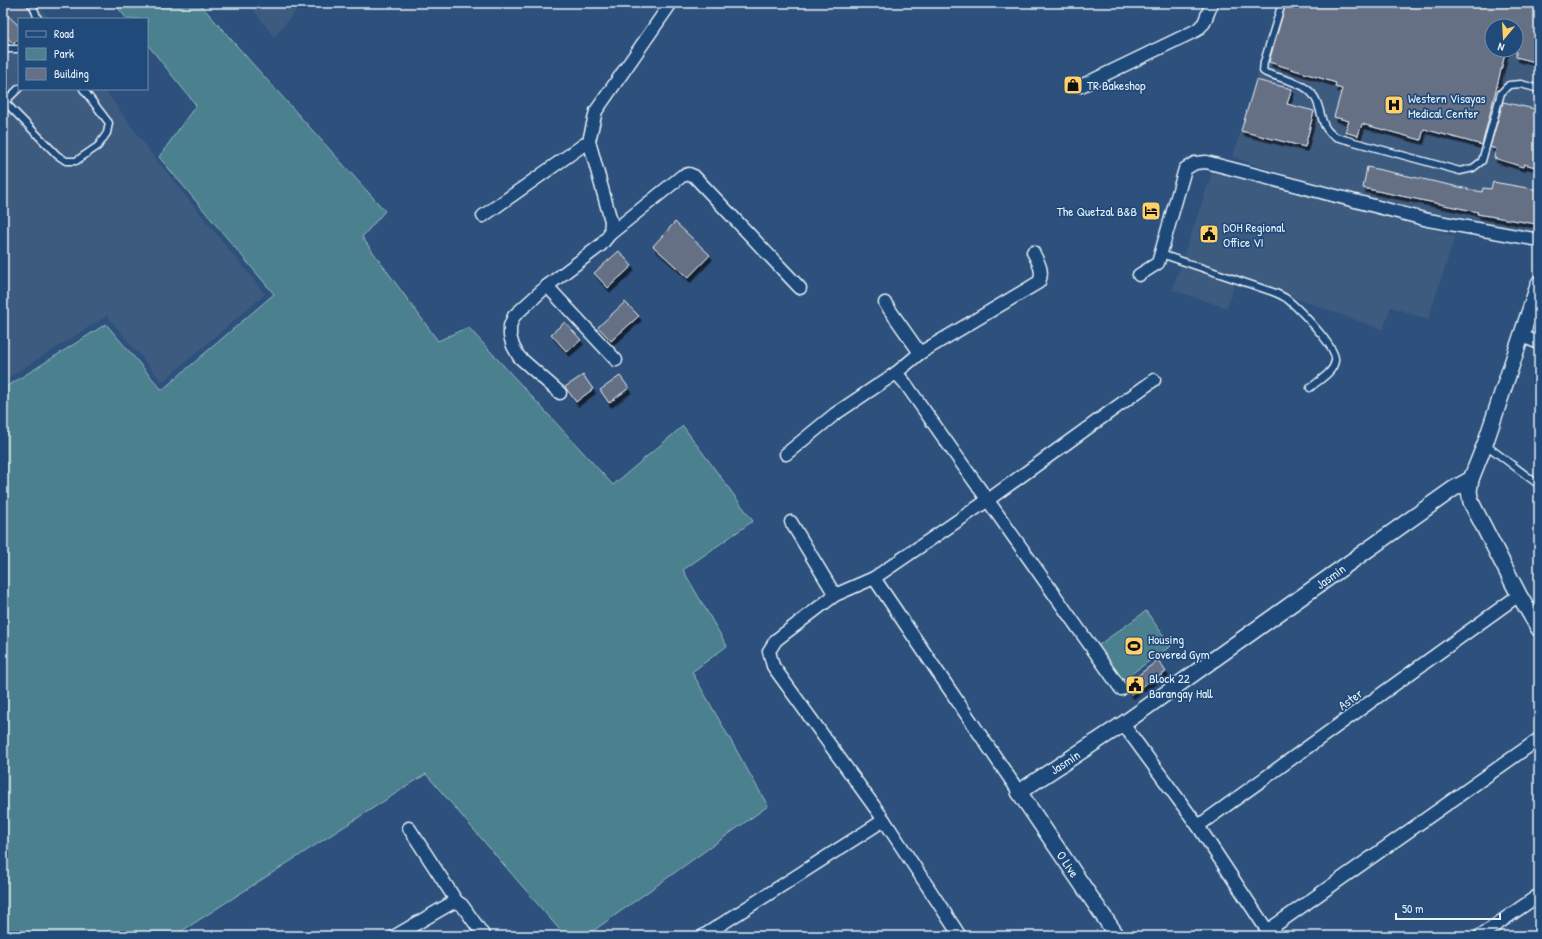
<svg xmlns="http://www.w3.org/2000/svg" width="1542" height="939" font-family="'Patrick Hand',sans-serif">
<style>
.built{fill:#3e5a7f;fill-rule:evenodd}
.green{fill:#4b808e;stroke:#9ab8c3}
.building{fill:#656f85;stroke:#e8f1f8;filter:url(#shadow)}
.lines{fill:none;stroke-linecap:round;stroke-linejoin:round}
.service-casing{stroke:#e8f1f8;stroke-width:9}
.minor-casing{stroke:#e8f1f8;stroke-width:15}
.tertiary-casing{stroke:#e8f1f8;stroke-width:18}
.service{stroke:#1f4a7a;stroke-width:6}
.minor{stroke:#1f4a7a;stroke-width:12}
.tertiary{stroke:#1f4a7a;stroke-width:15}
.labels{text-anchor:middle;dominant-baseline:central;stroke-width:3.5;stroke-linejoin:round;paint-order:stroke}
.poi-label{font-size:13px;fill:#e8f1f8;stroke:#1f4a7a;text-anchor:start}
.street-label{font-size:13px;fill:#e8f1f8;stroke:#1f4a7a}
</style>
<defs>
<filter id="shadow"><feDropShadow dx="2.5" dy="4.5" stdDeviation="0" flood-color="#0009"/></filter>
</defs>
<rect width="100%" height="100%" fill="#2d517c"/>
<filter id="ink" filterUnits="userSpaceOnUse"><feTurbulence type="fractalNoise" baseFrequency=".025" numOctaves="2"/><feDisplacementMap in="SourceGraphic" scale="8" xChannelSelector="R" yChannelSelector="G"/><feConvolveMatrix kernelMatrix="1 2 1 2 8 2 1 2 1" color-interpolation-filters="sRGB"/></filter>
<g filter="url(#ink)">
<!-- built -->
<g class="built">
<polygon points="3,3 35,3 51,19 19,19 19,89 104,89 155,158 265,294 162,382 107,316 3,381 3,217 6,215 3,211"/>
<polygon points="248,3 303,3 274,37"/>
<polygon points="1127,3 1152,3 1151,10"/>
<path d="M1279 3H1539V226L1535 237 1460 223 1314 185 1233 157ZM1492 26H1516V50H1492Z"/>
<polygon points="1217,158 1455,237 1428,320 1391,307 1383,330 1237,277 1227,308 1172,290"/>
</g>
<!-- green -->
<g class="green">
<polygon points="114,3 199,3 251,62 385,211 362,237 438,341 468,327 613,485 683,426 753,521 683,570 727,646 692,672 768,806 586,936 565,936 426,774 174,936 3,936 3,389 106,324 162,390 274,294 159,157 196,105 147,44 147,19 127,19"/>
<polygon points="1146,611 1171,646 1121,681 1096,647"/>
</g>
<!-- building -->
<g class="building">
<polygon points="1286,3 1539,3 1539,63 1516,57 1516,26 1492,26 1492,50 1506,50 1482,145 1424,129 1421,140 1362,124 1358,136 1345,132 1349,121 1334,117 1342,89 1335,87 1336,83 1269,62"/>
<polygon points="3,11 19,26 19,38 14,44 3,34"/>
<polygon points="1256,80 1292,89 1287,104 1314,111 1305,147 1241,131"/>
<polygon points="1503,102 1539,110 1539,168 1524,164 1523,167 1494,158 1496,149 1490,147"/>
<polygon points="1367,167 1482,192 1483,188 1491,189 1493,182 1539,190 1539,215 1536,224 1477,214 1478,212 1363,188"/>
<polygon points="675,222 710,255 688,278 653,246"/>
<polygon points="619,251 632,266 608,288 594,273"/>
<polygon points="625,302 639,316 611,341 598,327"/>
<polygon points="565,322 581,340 567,352 551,334"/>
<polygon points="583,375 593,389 576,402 565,387"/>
<polygon points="620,376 629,388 609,403 600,390"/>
<polygon points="1158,660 1166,672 1149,683 1148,682 1131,694 1128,690 1127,684"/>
</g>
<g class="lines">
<!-- service casing -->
<g class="service-casing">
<g id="service">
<polyline points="30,3 33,6 38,19"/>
<path d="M1282 3 1264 62 1263 71 1266 73C1279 78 1296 81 1307 89 1326 103 1315 126 1336 137L1460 171 1473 168 1482 161 1501 93 1509 85 1521 84 1539 89"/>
<polyline points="3,46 8,49 19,49"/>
<polyline points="3,100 57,155 66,161 76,161 98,146 107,133 109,123 83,89"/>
<polyline points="5,102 19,88"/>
<path d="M1161 254 1273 292C1278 294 1283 296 1287 299 1298 308 1338 348 1335 361 1333 373 1319 380 1310 388"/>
<polyline points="1486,445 1539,485"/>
</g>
</g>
<!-- minor casing -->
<g class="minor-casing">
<g id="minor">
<polyline points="1081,86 1197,30 1204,23 1212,3"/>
<polyline points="483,216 589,141"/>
<polyline points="610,234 682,176 689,174 694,176 800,288"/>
<path d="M1033 252C1038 262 1044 271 1039 282L920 353 896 373 905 383 1121 689"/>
<polyline points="1139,275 1158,263 1185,169 1195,163 1206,162 1428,220 1539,240"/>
<polyline points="547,286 616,360"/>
<polyline points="885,303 920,353"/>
<polyline points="1522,336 1539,343"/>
<polyline points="560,393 519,357 513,346 510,336 510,326 514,316 547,286 601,245 610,234 611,221 589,141 596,111 671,3"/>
<polyline points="786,454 835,414 896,373"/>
<polyline points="791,522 835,595"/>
<polyline points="874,578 1019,792"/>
<polyline points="1123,724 1198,826 1271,936"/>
<polyline points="1198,826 1519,595"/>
<polyline points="409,828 457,902"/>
<polyline points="1267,931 1539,739"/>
<polyline points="395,936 450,904 457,902 462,905 484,936"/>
<polyline points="703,936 884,820"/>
<polyline points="960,936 884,820 773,666 769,651 776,640 835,595 874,578 988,500 1154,380"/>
<polyline points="1480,936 1539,895"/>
</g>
</g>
<!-- tertiary casing -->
<g class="tertiary-casing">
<g id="tertiary">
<polyline points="1471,479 1469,491 1471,502 1519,595 1539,629"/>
<path id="s1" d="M1117 936 1019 792 1123 724 1453 489 1471 479 1485 444 1539 283"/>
</g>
</g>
<!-- service -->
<use href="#service" class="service"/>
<!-- minor -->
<use href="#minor" class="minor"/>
<!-- tertiary -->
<use href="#tertiary" class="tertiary"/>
</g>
</g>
<!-- icons -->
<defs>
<g id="shop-square" transform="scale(1)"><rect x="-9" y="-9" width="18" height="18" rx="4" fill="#ffd166" stroke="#1f4a7a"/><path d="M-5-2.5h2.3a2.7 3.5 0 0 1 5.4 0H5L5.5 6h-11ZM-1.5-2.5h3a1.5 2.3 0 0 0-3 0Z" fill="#111"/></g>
<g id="hospital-square" transform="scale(1)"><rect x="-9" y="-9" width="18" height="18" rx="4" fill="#ffd166" stroke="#1f4a7a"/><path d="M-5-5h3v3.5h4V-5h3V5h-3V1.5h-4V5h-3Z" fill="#111"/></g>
<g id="hotel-square" transform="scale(1)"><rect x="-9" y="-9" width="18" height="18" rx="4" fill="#ffd166" stroke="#1f4a7a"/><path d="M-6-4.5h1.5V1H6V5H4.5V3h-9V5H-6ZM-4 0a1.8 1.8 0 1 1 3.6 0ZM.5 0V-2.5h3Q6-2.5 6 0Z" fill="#111"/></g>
<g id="civic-square" transform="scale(1)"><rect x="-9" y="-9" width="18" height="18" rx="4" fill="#ffd166" stroke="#1f4a7a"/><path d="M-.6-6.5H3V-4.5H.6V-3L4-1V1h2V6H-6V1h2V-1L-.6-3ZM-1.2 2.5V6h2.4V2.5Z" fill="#111"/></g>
<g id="stadium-square" transform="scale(1)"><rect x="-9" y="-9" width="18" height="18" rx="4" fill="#ffd166" stroke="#1f4a7a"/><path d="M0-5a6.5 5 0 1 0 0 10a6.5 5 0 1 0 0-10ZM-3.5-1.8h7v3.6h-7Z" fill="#111"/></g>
</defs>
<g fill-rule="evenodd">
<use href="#shop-square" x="1073" y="85"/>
<use href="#hospital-square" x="1394" y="105"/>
<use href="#hotel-square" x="1151" y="211"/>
<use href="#civic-square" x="1209" y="234"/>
<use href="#stadium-square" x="1134" y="646"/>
<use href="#civic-square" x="1135" y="685"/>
</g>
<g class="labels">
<!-- poi labels -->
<g class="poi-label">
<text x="1087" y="85">TR Bakeshop</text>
<text x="1408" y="98">Western Visayas<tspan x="1408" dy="15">Medical Center</tspan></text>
<text x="1137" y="211" text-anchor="end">The Quetzal B&amp;B</text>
<text x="1223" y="227">DOH Regional<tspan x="1223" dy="15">Office VI</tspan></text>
<text x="1148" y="639">Housing<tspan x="1148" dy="15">Covered Gym</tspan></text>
<text x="1149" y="678">Block 22<tspan x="1149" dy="15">Barangay Hall</tspan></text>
</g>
<!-- street labels -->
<g class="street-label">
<text stroke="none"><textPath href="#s1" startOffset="553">Jasmin</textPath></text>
<text transform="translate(1350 699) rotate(-36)">Aster</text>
<text stroke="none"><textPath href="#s1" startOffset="229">Jasmin</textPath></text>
<text transform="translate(1068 864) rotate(56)">O Live</text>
</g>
</g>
<!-- margin -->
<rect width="1542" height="939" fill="none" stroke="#1f4a7a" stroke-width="16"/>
<rect x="8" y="8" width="1526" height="923" fill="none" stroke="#e8f1f8" stroke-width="1.5" filter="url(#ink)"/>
<!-- legend -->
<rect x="18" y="18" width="130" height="72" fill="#1f4a7a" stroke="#6f8dac"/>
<rect x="26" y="31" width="20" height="6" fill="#1f4a7a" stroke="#6f8dac"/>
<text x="54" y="38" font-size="12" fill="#e8f1f8">Road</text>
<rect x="26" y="48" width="20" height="12" fill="#4b808e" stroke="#6f8dac"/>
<text x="54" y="58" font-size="12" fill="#e8f1f8">Park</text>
<rect x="26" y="68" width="20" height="12" fill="#656f85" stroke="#6f8dac"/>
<text x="54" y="78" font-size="12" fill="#e8f1f8">Building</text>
<!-- north arrow -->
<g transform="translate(1504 38) rotate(198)"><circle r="19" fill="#1f4a7a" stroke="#6f8dac"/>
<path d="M0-3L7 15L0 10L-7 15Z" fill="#ffd166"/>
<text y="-6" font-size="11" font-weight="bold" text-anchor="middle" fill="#e8f1f8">N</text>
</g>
<!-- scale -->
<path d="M1396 913v6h104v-6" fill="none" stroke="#e8f1f8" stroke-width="2"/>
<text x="1402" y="913" font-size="12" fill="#e8f1f8" stroke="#1f4a7a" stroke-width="3" paint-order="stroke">50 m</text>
</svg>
